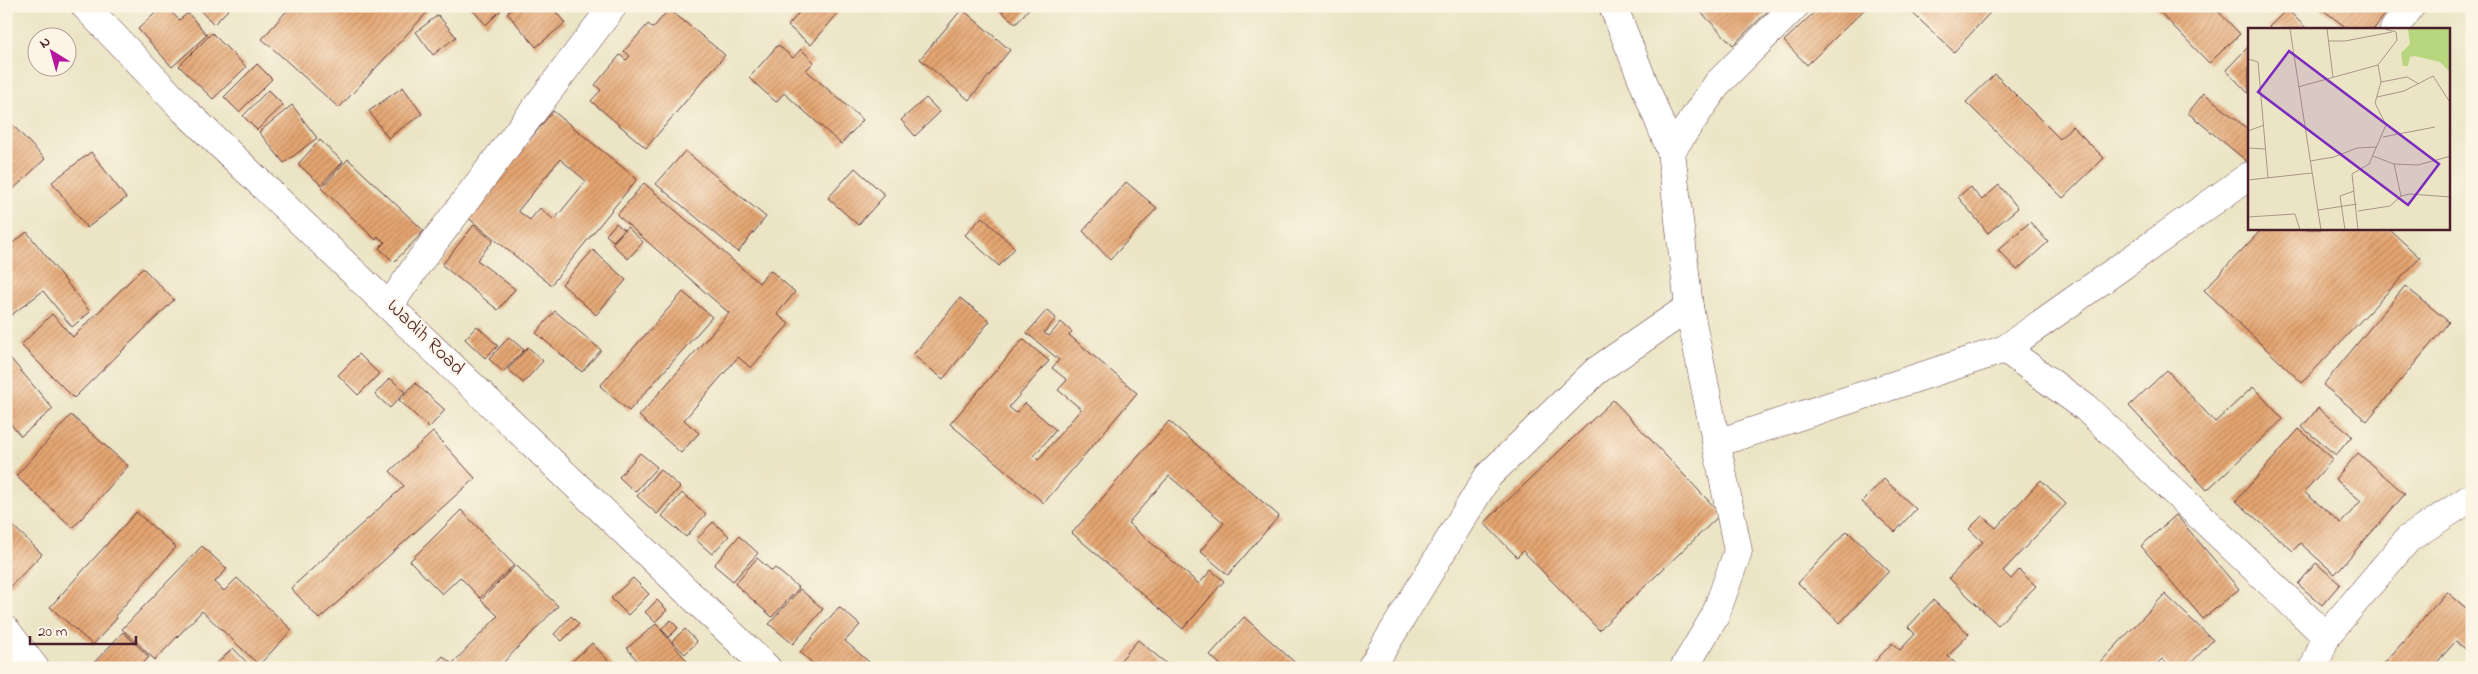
<svg xmlns="http://www.w3.org/2000/svg" width="2478" height="674" font-family="'Indie Flower',sans-serif">
<style>
.building{fill:url(#building-hatch);fill-rule:evenodd}
.lines{fill:none;stroke-linecap:round;stroke-linejoin:round}
.minor-casing{stroke:#623d42;stroke-width:29}
.minor{stroke:#fff;stroke-width:28}
.labels{text-anchor:middle;dominant-baseline:central;stroke-width:4;stroke-linejoin:round;paint-order:stroke}
.street-label{font-size:20px;fill:#4a1f2b;stroke:#fcf5e5}
.inset-road{fill:none;stroke:#ab9587;stroke-width:1}
.view{fill:#7b2cbf;fill-opacity:0.15;stroke:#7b2cbf;stroke-width:2.5}
.inset-edge{fill:none;stroke:#4a1f2b;stroke-width:2.5}
</style>
<defs>
<pattern id="building-hatch" width="6" height="6" patternUnits="userSpaceOnUse" patternTransform="scale(1.25)"><rect width="6" height="6" fill="#e4a571"/><path d="M-1 1l2-2M0 6l6-6M5 7l2-2" fill="none" stroke="#bb865d"/></pattern>
</defs>
<rect width="100%" height="100%" fill="#fcf5e5"/>
<filter id="ink" filterUnits="userSpaceOnUse"><feTurbulence type="fractalNoise" baseFrequency=".02" numOctaves="2"/><feDisplacementMap in="SourceGraphic" scale="10" xChannelSelector="R" yChannelSelector="G"/><feConvolveMatrix kernelMatrix="1 2 1 2 8 2 1 2 1" color-interpolation-filters="sRGB"/></filter>
<filter id="wash" filterUnits="userSpaceOnUse"><feTurbulence type="fractalNoise" baseFrequency=".0096" numOctaves="4" result="noise"/><feDisplacementMap in="SourceGraphic" scale="20" xChannelSelector="R" yChannelSelector="G"/><feGaussianBlur stdDeviation="1.12" result="paint"/><feColorMatrix in="noise" values="0 0 0 0 0 0 0 0 0 0 0 0 0 0 0 0 0 1.4 0 .05"/><feComposite in="paint" operator="in"/></filter>
<g filter="url(#wash)">
<rect width="100%" height="100%" fill="#ebe4c5"/>
<g id="blocks">
<!-- building -->
<g class="building">
<polygon points="163,6 166,6 179,20 188,13 207,35 172,67 138,29"/>
<polygon points="195,6 232,6 214,24"/>
<polygon points="291,6 431,6 432,7 339,108 262,39"/>
<polygon points="469,6 505,6 486,25"/>
<polygon points="515,6 551,6 565,23 536,47 507,13"/>
<polygon points="804,6 844,6 811,45 788,26"/>
<polygon points="995,6 1031,6 1016,24"/>
<polygon points="1695,6 1773,6 1733,45"/>
<polygon points="1821,6 1868,6 1807,65 1784,41"/>
<polygon points="1905,6 1996,6 1954,52"/>
<polygon points="2154,6 2213,6 2240,34 2209,63"/>
<polygon points="2318,6 2391,6 2374,29 2348,29"/>
<polygon points="669,9 725,55 646,148 591,101 601,90 595,85 620,55 626,60 630,56 624,51 648,24 653,28"/>
<polygon points="962,9 1010,50 969,100 920,59"/>
<polygon points="2287,9 2307,29 2267,29"/>
<polygon points="438,15 456,37 433,55 416,32"/>
<polygon points="212,33 246,67 213,99 179,66"/>
<polygon points="778,45 793,58 801,49 814,62 806,70 863,120 841,144 784,93 776,102 749,78"/>
<polygon points="2249,46 2249,94 2226,70"/>
<polygon points="257,64 272,79 239,112 224,97"/>
<polygon points="1995,74 2060,139 2072,126 2104,158 2063,198 1966,102"/>
<polygon points="403,87 422,114 388,138 369,111"/>
<polygon points="268,90 283,105 257,130 243,116"/>
<polygon points="2204,93 2249,130 2249,163 2188,113"/>
<polygon points="926,98 940,112 915,136 901,120"/>
<polygon points="292,105 317,138 284,163 259,132"/>
<path d="M553 111 637 179 551 285 467 217ZM560 159 586 181 554 220 540 208 530 220 518 211Z"/>
<polygon points="6,118 45,159 6,196"/>
<polygon points="320,140 343,162 321,185 298,164"/>
<polygon points="685,151 766,217 738,252 656,184"/>
<polygon points="91,152 126,198 87,228 52,182"/>
<polygon points="348,159 424,231 394,262 379,248 385,242 378,237 376,240 321,188"/>
<polygon points="855,168 885,195 858,225 828,198"/>
<polygon points="1126,182 1157,208 1110,260 1083,231"/>
<polygon points="644,183 759,283 770,270 795,292 777,314 789,324 751,368 738,357 684,420 699,433 681,453 639,416 729,313 617,215"/>
<polygon points="1999,185 2018,208 1988,233 1958,197 1970,187 1982,200"/>
<polygon points="982,217 1015,248 999,266 965,235"/>
<polygon points="2030,222 2048,242 2017,270 1998,250"/>
<polygon points="616,223 624,230 613,241 606,235"/>
<polygon points="474,225 493,241 477,260 515,289 498,310 442,265"/>
<polygon points="627,227 643,242 628,259 612,244"/>
<polygon points="2262,229 2389,229 2420,258 2302,383 2204,290"/>
<polygon points="27,232 90,312 72,327 43,291 6,319 6,248"/>
<polygon points="593,250 626,280 596,315 562,284"/>
<polygon points="143,268 174,300 74,398 21,345 52,314 73,337"/>
<polygon points="2405,286 2449,322 2367,421 2323,385"/>
<polygon points="683,292 712,317 629,411 600,386"/>
<polygon points="960,298 990,321 943,379 913,355"/>
<polygon points="1047,310 1056,318 1044,333 1049,336 1061,322 1072,332 1069,335 1137,393 1044,503 950,424 1023,339 1049,361 1009,407 1016,413 1025,403 1056,430 1034,456 1038,460 1081,409 1058,390 1067,380 1052,368 1059,360 1027,333"/>
<polygon points="555,311 601,350 582,372 536,333"/>
<polygon points="477,326 498,346 485,358 465,339"/>
<polygon points="509,337 524,350 503,372 489,359"/>
<polygon points="528,347 543,361 523,383 508,369"/>
<polygon points="6,353 53,409 21,436 6,419"/>
<polygon points="359,354 379,374 358,395 338,375"/>
<polygon points="2167,370 2215,422 2253,387 2283,419 2207,490 2129,406"/>
<polygon points="390,378 405,392 390,408 375,394"/>
<polygon points="415,383 445,410 429,428 399,400"/>
<polygon points="1613,400 1721,514 1599,630 1523,551 1517,557 1484,523"/>
<polygon points="2318,408 2352,436 2336,455 2302,427"/>
<polygon points="71,415 128,466 73,528 16,476"/>
<polygon points="1169,421 1279,516 1228,575 1200,551 1224,523 1169,476 1128,523 1199,584 1211,570 1224,581 1183,629 1072,533"/>
<polygon points="2299,429 2333,459 2304,492 2341,523 2361,501 2335,479 2358,453 2405,494 2335,574 2300,543 2293,551 2236,501"/>
<polygon points="433,432 475,478 319,619 291,588 404,486 390,471"/>
<polygon points="640,453 657,467 635,492 619,477"/>
<polygon points="660,469 680,487 657,514 637,496"/>
<polygon points="1884,479 1916,509 1895,532 1862,502"/>
<polygon points="2041,480 2066,504 2003,571 2011,579 2019,570 2036,586 1998,625 1949,578 1983,542 1969,529 1982,516 1996,528"/>
<polygon points="682,493 706,514 686,537 662,516"/>
<polygon points="461,510 514,565 480,598 460,577 442,594 410,561"/>
<polygon points="136,512 176,547 115,616 117,618 93,645 50,607"/>
<polygon points="2176,515 2239,589 2203,619 2141,546"/>
<polygon points="6,519 42,554 10,587 6,583"/>
<polygon points="713,522 729,536 712,554 696,540"/>
<polygon points="1847,531 1889,571 1840,623 1798,583"/>
<polygon points="739,536 758,553 733,581 714,565"/>
<polygon points="202,546 227,569 215,582 224,591 237,578 292,630 259,665 202,611 155,660 122,629"/>
<polygon points="757,558 772,571 775,568 799,588 772,617 735,584"/>
<polygon points="2316,563 2340,584 2322,605 2298,584"/>
<polygon points="516,565 558,606 498,668 432,668 443,656 452,664 498,616 481,600"/>
<polygon points="633,578 649,594 628,615 611,598"/>
<polygon points="800,589 823,609 793,644 769,624"/>
<polygon points="2447,592 2472,613 2472,655 2456,641 2432,668 2380,668"/>
<polygon points="2165,594 2213,640 2186,668 2171,668 2162,659 2153,668 2095,668"/>
<polygon points="657,600 667,610 655,622 645,612"/>
<polygon points="1933,600 1969,634 1948,656 1960,668 1869,668 1892,643 1900,650 1915,634 1908,627"/>
<polygon points="839,607 860,625 845,641 869,662 864,668 818,668 800,652"/>
<polygon points="571,616 579,624 562,641 554,634"/>
<polygon points="1244,617 1301,668 1224,668 1210,655"/>
<polygon points="671,620 678,628 669,637 661,629"/>
<polygon points="656,624 657,625 693,668 643,668 627,648"/>
<polygon points="685,629 697,642 685,654 672,641"/>
<polygon points="123,632 149,657 139,668 89,668"/>
<polygon points="1138,640 1168,665 1166,668 1114,668"/>
<polygon points="592,643 615,668 565,668"/>
<polygon points="233,648 252,668 212,668"/>
</g>
</g>
</g>
<g filter="url(#ink)">
<use href="#blocks" fill-opacity="0" stroke="#623d42" stroke-width="1"/>
<g class="lines">
<!-- minor casing -->
<g class="minor-casing">
<g id="minor">
<polyline points="85,6 185,111 767,668"/>
<polyline points="1613,6 1671,151 1689,307 1738,551 1715,616 1684,668"/>
<polyline points="2394,29 2411,6"/>
<polyline points="1671,151 1718,83 1795,6"/>
<polyline points="390,305 419,262 613,6"/>
<polyline points="2005,349 2086,408 2326,636"/>
<polyline points="1717,443 2005,349 2249,176"/>
<polyline points="6,630 35,668"/>
<polyline points="1371,668 1488,476 1596,371 1689,307"/>
<polyline points="2314,668 2326,636 2408,539 2472,497"/>
</g>
</g>
<!-- minor -->
<use href="#minor" class="minor"/>
</g>
</g>
<g class="labels">
<!-- street labels -->
<g class="street-label">
<text transform="translate(425 338) rotate(44)">Wadih Road</text>
</g>
</g>
<!-- overview -->
<g transform="translate(2248 28)">
<rect width="202" height="202" fill="#ebe4c5"/>
<path d="M160 1H202V44L192 34 167 28 162 29 160 38H155L153 25 162 16Z" fill="#b8d67d"/>
<path class="inset-road" d="M42 1 73 202M79 1 85 49M81 13H97L144 4M0 31 10 34 20 150M133 54 159 49 171 56M50 59 130 37 149 12 148 4 137 1M129 69 156 63 185 48 203 76M0 103 16 97M135 109 187 99M0 120 17 121M125 128 146 136 170 137 203 128M62 133 86 129 109 120 129 119M146 136 153 168M0 152 64 145M70 182 109 176M110 183 142 178 153 168 162 166 203 169M0 189 47 186 52 202M97 202 92 168 106 163M110 202 104 146 121 136 138 97 127 75 133 54 130 37"/>
<path class="view" d="M41 23 191 136 160 177 10 64Z"/>
<rect width="202" height="202" class="inset-edge"/>
</g>
<!-- margin -->
<rect width="2478" height="674" fill="none" stroke="#fcf5e5" stroke-width="25"/>
<!-- north arrow -->
<g transform="translate(52 52) rotate(323)"><circle r="24" fill="#fcf5e5" stroke="#b59f9b"/>
<path d="M0-4L9 19L0 12L-9 19Z" fill="#b5179e"/>
<text y="-8" font-size="14" font-weight="bold" text-anchor="middle" fill="#4a1f2b">N</text>
</g>
<!-- scale -->
<path d="M30 636v8h106v-8" fill="none" stroke="#4a1f2b" stroke-width="2.5"/>
<text x="38" y="636" font-size="15" fill="#4a1f2b" stroke="#fcf5e5" stroke-width="4" paint-order="stroke">20 m</text>
</svg>
